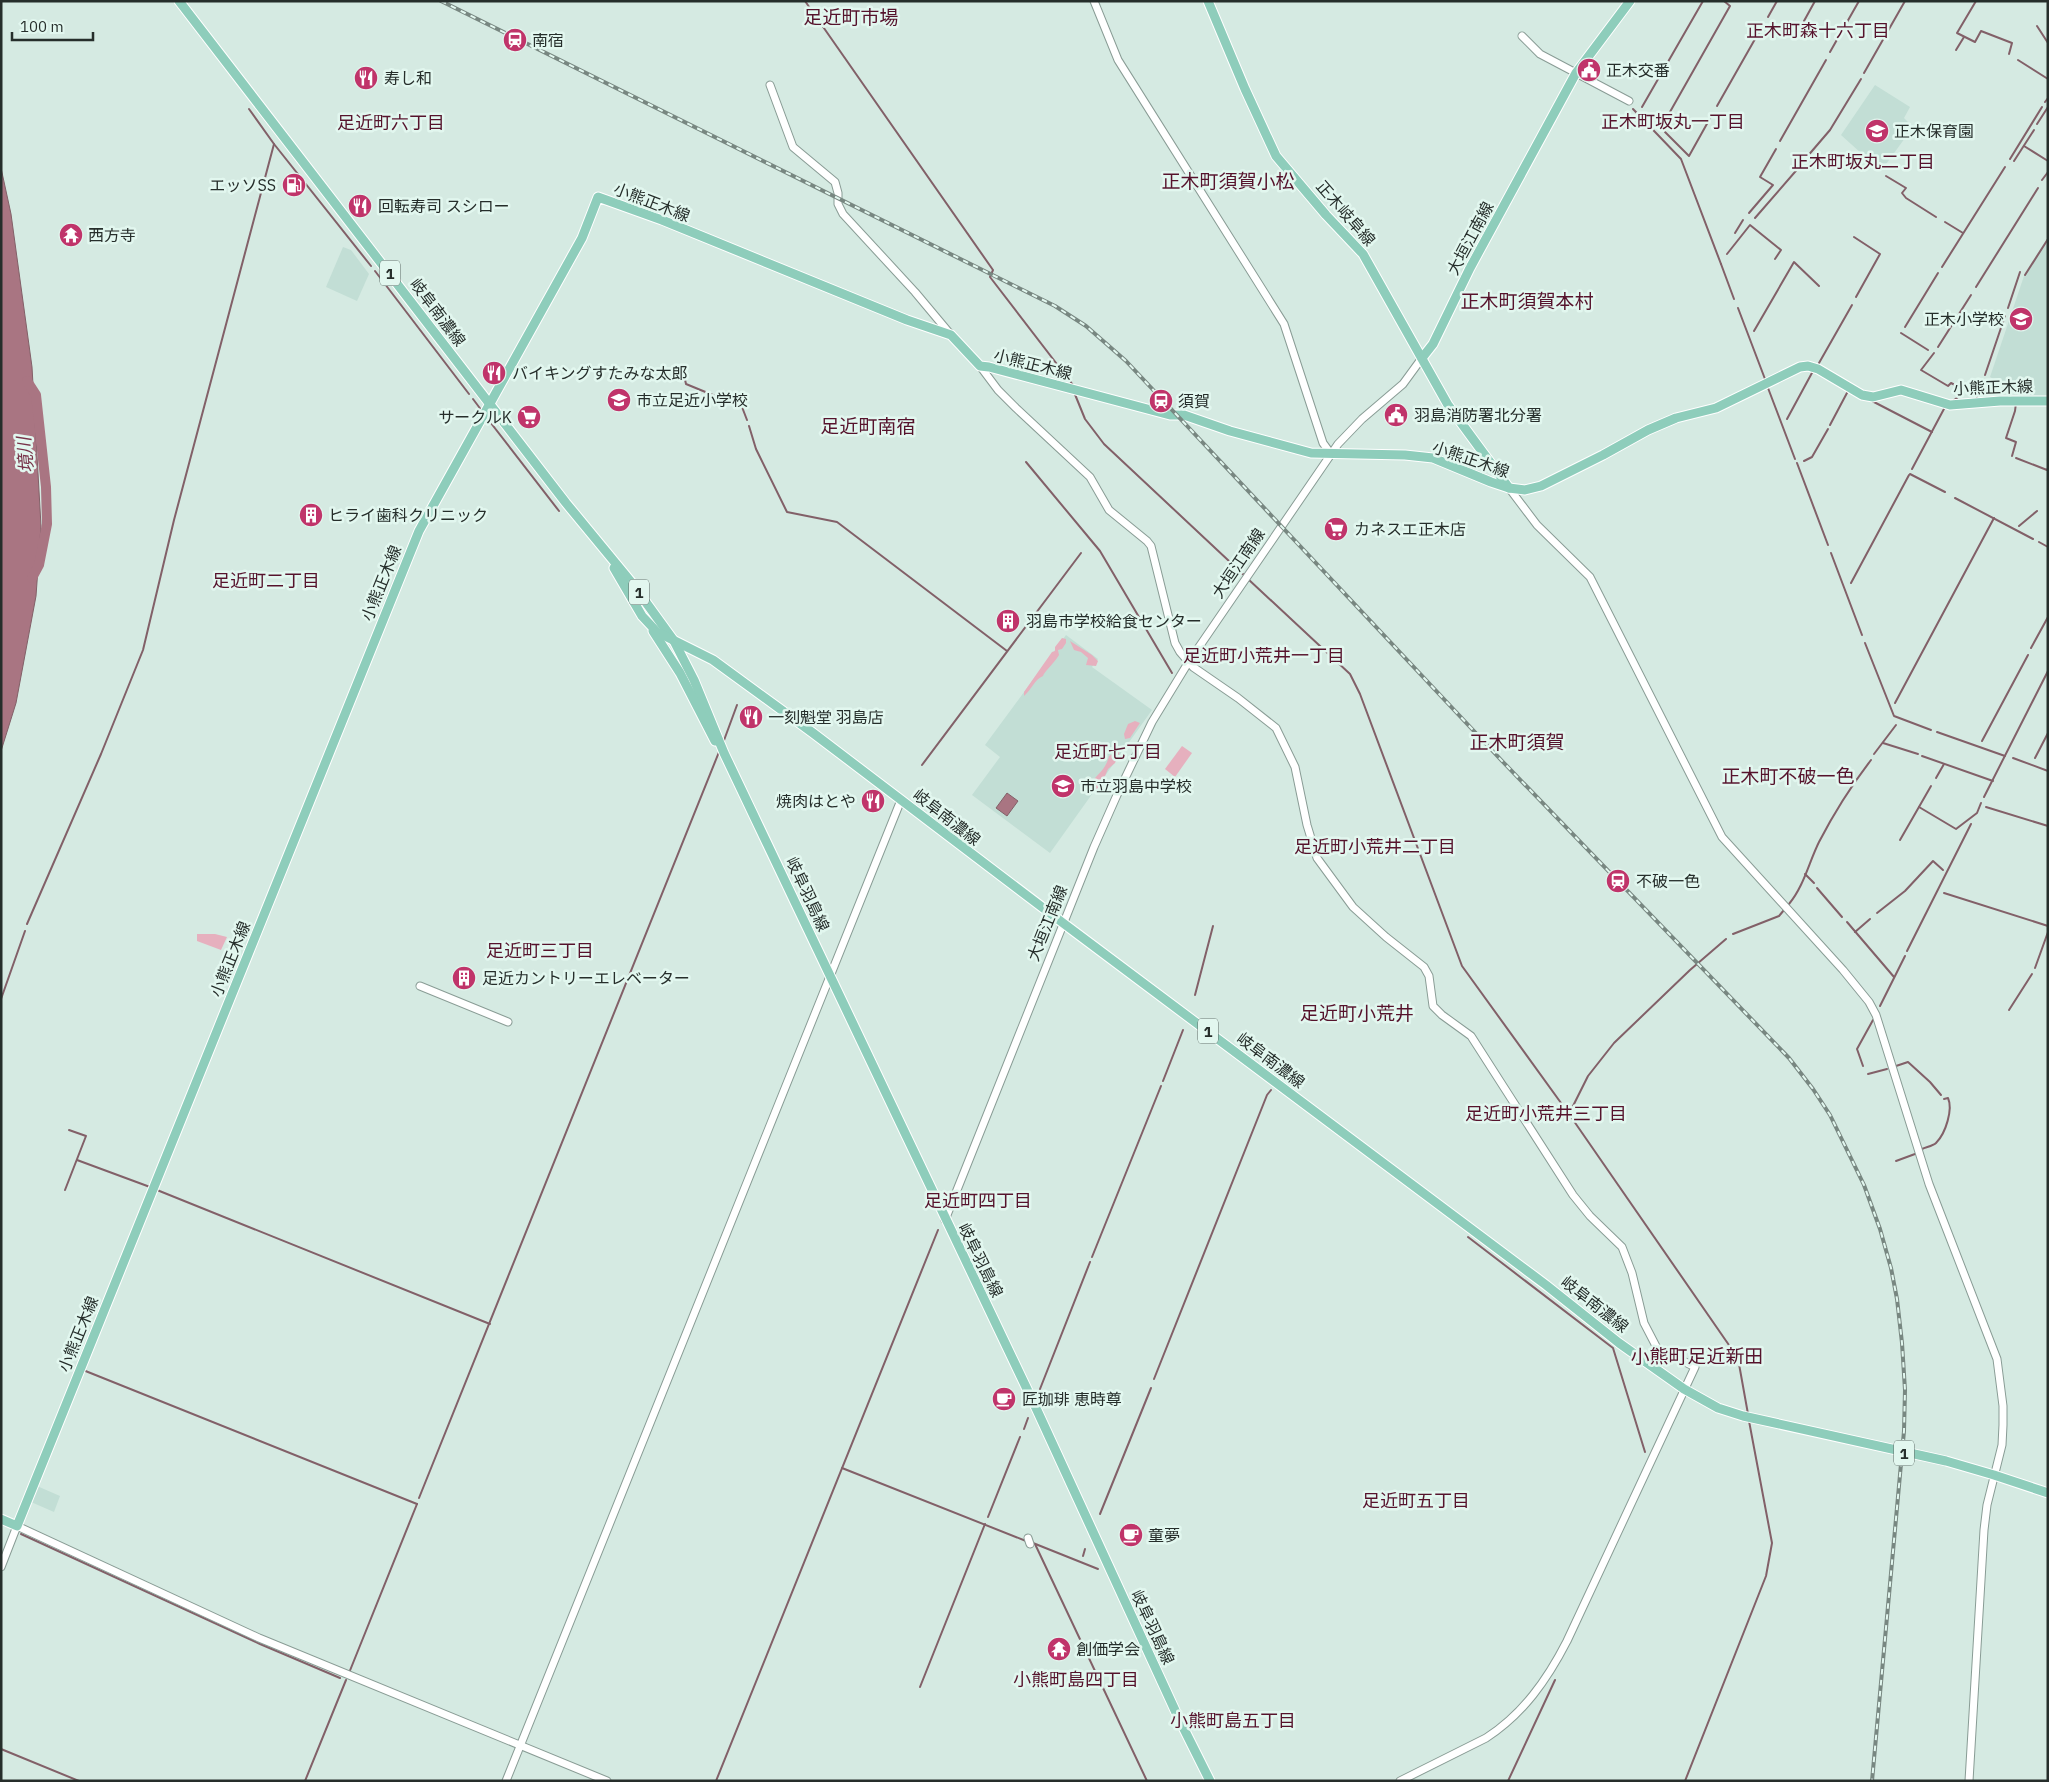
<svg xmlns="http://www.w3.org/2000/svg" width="2049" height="1782" font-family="'IBM Plex Sans','Noto Sans JP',sans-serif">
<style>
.built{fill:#c2ded5}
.green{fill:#e6b0be}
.water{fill:#a97582;stroke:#826068}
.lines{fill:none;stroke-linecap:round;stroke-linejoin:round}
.stream{stroke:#826068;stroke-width:2}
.river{stroke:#a97582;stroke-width:10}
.minor-casing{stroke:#899c95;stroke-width:9}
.major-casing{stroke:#fff;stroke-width:11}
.minor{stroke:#fff;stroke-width:7}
.major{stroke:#8ecdbb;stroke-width:9}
.rail-casing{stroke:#788781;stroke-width:4}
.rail{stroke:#e2f7ef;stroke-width:2;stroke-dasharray:5.5;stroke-linecap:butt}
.labels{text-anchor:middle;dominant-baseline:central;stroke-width:5;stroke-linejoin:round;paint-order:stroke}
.shield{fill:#e2f7ef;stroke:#5e6a66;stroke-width:1}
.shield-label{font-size:15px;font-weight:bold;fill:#262e2b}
.poi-label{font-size:16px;fill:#262e2b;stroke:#e2f7ef;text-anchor:start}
.street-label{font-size:16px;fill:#262e2b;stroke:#e2f7ef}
.neighbourhood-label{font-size:18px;fill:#56132c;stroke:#e2f7ef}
.water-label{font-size:18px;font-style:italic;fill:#783349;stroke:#e2f7ef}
.quarter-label{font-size:19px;fill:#56132c;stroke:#e2f7ef}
</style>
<rect width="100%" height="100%" fill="#d5eae2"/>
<!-- built -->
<g class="built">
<polygon points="1875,85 1910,107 1904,118 1913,127 1881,171 1841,135"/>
<polygon points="2048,237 2048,398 2024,396 1990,377 2025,273"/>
<polygon points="343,247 351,250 369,274 357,301 326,287"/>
<polygon points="1066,635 1098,659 1092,667 1152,710 1050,853 972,795 1000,757 985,745"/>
<polygon points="37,1486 60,1496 54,1512 31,1502"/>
</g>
<!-- green -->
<g class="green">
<path d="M1062 638 1066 639V643L1062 649 1058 650 1059 655C1055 662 1044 672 1043 676 1034 680 1032 689 1024 696V692L1052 652 1055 651V647Z"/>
<polygon points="1070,641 1092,655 1098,661 1096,666 1086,665 1088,658 1081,652 1074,650"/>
<polygon points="1135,721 1140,723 1130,738 1125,739 1124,734 1128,724"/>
<polygon points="1182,746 1192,753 1175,777 1165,769"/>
<path d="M1121 749 1115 763 1108 769 1105 776 1099 781V787L1093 792 1090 790C1090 777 1105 774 1109 756Z"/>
<polygon points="197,934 215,934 227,937 221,950 197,941"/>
</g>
<!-- water -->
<g class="water">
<polygon points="1,168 11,214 32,367 41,526 36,596 16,703 1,751"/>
<polygon points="1007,793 1018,801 1007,816 996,808"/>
</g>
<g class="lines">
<!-- stream -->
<g class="stream">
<polyline points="805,1 993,270 990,277 1073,385"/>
<polyline points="1976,1 1957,33 1975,42 1981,31 2012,43 2009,54"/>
<polyline points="1768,17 1777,1"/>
<polyline points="1804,21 1815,1"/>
<polyline points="2037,26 2048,43"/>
<polyline points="1956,50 1964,37"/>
<polyline points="1830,52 1859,1"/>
<polyline points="2018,60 2048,79"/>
<polyline points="1864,73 1905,1"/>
<polyline points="2045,102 2048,98"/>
<polyline points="1717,106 1763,25"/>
<polyline points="1642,107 1703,1"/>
<polyline points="249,109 274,144 371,266"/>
<polyline points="1633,109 1681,159 1721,264"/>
<polyline points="2037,124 2048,107"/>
<polyline points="1662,126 1730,6 1724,1"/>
<polyline points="1665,132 1689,156 1713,113"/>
<polyline points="1780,141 1826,60"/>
<polyline points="2024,146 2048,161"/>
<polyline points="1806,158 1830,130 1861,79"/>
<polyline points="2010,159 2042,107"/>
<polyline points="2014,161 2034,130"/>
<polyline points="1886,176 1906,188 1902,193 1906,198 1936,217"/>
<polyline points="2042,180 2048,172"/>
<polyline points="1749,213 1773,185 1760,177 1776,149"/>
<polyline points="1755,218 1801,165"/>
<polyline points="1945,222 1963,233"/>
<polyline points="1735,233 1743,220"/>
<polyline points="1854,237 1880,254 1856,297"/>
<polyline points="1727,254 1750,225 1781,250 1775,259"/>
<polyline points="1721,264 1734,299"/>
<polyline points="1942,267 2005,167"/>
<polyline points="375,271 469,394"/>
<polyline points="2025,275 2048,239"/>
<polyline points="1976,287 2038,188"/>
<polyline points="1738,308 1765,379"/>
<polyline points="2008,308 2020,272"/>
<polyline points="1905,327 1938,273"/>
<polyline points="1754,331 1794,262 1819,286"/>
<polyline points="1901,333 1928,350"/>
<polyline points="1938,347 1971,295"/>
<polyline points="1934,353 1921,370 1948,386 1951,383 1961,388 1962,394 1953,401"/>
<polyline points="1819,363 1852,305"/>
<polyline points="684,375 686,384 742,407 747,420"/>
<polyline points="1985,375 2005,316"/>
<polyline points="1768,388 1795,459"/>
<polyline points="1074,392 1085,419 1104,444 1245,576"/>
<polyline points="1977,397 1982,384"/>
<polyline points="473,399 482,411"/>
<polyline points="1872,401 1932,432"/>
<polyline points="487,418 559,511"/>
<polyline points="1787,419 1813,371"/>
<polyline points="1830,425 1848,391"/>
<polyline points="749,426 756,449 787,512 837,522 1007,651"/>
<polyline points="2012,456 2016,442 2006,438 2015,411 2016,403"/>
<polyline points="2016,458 2047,470 2048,468"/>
<polyline points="1804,461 1812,457 1828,429"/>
<polyline points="1026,462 1100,551 1172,673"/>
<polyline points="1797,463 1828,545"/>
<polyline points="1912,469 1945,407"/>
<polyline points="1910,474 1945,492"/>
<polyline points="1955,498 2033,539"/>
<polyline points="2019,526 2037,511"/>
<polyline points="2039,542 2048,547"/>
<polyline points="1831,553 1862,635"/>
<polyline points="1248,579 1350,674 1360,694 1462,966 1569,1114 1731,1348 1739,1364 1748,1414"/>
<polyline points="1851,583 1909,475"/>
<polyline points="1865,643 1894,716 1931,730"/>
<polyline points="2031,648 2048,617"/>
<polyline points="1895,703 1994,518"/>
<polyline points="1937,732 2005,756"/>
<polyline points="1982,741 2028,655"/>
<polyline points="723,743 737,705"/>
<polyline points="1883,743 1918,754"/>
<polyline points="1874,754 1896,725"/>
<polyline points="1922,756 1993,781"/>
<polyline points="2013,758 2048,771"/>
<polyline points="2035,758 2048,733"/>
<polyline points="922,765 1081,553"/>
<polyline points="1936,778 1944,764"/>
<polyline points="1984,797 2048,671"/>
<polyline points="1919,807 1956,829 1977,813 1981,803"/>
<polyline points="1986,807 2048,826"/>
<polyline points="1900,840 1931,786"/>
<polyline points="1805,874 1814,883"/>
<polyline points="1817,888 1842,917"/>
<polyline points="1944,893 2048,926"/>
<path d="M1789 904C1804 886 1809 862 1819 842 1834 813 1851 786 1871 760"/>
<polyline points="1877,913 1905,891 1933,861 1943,870"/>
<polyline points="1847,922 1894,977"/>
<polyline points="27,924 101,754 143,650 174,520 274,144"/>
<polyline points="1855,932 1870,919"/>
<polyline points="1733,934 1779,916 1784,910"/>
<polyline points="1907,951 1971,824"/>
<polyline points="2035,968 2048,932"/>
<polyline points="1195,995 1213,926"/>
<polyline points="1,999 25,931"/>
<polyline points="1880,1006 1905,956"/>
<polyline points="2009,1010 2032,974"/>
<polyline points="1863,1066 1857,1049 1873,1020"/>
<polyline points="1896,1066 1908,1062 1930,1082 1941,1095"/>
<polyline points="1868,1074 1887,1069"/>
<polyline points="1163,1081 1183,1030"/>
<polyline points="1569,1114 1588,1076 1614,1043 1690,970 1726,939"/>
<path d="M1922 1149C1926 1147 1933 1146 1936 1143 1946 1133 1953 1109 1948 1098L1944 1099"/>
<polyline points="77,1160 150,1187"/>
<polyline points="1896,1161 1915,1154"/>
<polyline points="65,1190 86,1136 69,1130"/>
<polyline points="157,1190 490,1324"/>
<polyline points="1468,1237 1613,1348 1645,1452"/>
<polyline points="1092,1257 1161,1086"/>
<polyline points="83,1370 417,1504"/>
<polyline points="1154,1379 1267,1095 1271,1090"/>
<polyline points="1040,1389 1090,1262"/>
<polyline points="1024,1429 1028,1418"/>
<polyline points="842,1468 1026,1541"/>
<polyline points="419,1498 719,752"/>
<polyline points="1100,1514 1151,1388"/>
<polyline points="988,1517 1020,1437"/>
<polyline points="21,1534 260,1644 340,1678"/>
<polyline points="1033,1543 1098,1569"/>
<polyline points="1035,1544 1147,1781"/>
<polyline points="1083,1556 1085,1549"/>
<polyline points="349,1673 417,1504"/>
<polyline points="920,1687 985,1524"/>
<polyline points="1,1749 79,1781"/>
<polyline points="305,1781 346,1680"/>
<polyline points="716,1781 938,1230"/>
<polyline points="1508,1781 1555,1680"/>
<polyline points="1685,1781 1766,1576 1772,1543 1749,1421"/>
</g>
<!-- river -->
<polyline class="river" points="27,381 36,395 46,487 47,524 39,565 32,578"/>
<!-- minor casing -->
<g class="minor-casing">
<g id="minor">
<polyline points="1094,1 1118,60 1284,324 1323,443 1331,454"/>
<polyline points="1522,36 1540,54 1629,101"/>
<polyline points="770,85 793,147 835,182 838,193 838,204 843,214 915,292 951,335"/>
<path d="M980 366 998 390 1016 408 1090 477 1109 510 1147 541 1151 546 1175 643 1180 652 1193 667 1238 698 1276 728 1295 767 1307 825 1317 858 1353 907 1386 937 1424 967 1429 976 1433 1006 1442 1015 1471 1036 1573 1195 1590 1216 1622 1247 1632 1273 1644 1323 1657 1348 1695 1367 1567 1641C1547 1680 1523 1714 1486 1738L1400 1781"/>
<polyline points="1509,488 1537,525 1590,577 1722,837 1843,970 1869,1002 1876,1015 1929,1184 1997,1359 2003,1406 2003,1425 2002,1445 1987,1505 1984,1530 1969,1781"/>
<polyline points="420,986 508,1022"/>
<polyline points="945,1220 1094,847 1117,795 1152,722 1188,663 1338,444 1362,419 1403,384 1422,358"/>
<polyline points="1028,1538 1030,1544"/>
<polyline points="1,1567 17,1526 259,1638 607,1781"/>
<polyline points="506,1781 901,800"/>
</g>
</g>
<!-- major casing -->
<g class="major-casing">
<g id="major">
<polyline points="179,1 566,503 632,583 674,641 694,680 724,753 753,814 1036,1408 1179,1719 1210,1781"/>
<polyline points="1208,1 1245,89 1276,156 1326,215 1363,254 1448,405 1509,488"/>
<polyline points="1422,358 1433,344 1470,268 1576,73 1630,1"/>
<polyline points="614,568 642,616 657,632 713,660 813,733 1063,923 1546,1285 1619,1343 1684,1389 1718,1408 1743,1416 1946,1461 1994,1475 2048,1493"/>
<polyline points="653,631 680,673 715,741"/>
<polyline points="1,1519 17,1526 419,531 582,238 598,197 662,220 907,320 951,335 980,366 989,367 1170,415 1184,415 1230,431 1311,453 1405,455 1433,458 1491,482 1509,488 1525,490 1541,486 1603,455 1648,430 1676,418 1716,408 1800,367 1808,366 1818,369 1862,395 1873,397 1901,390 1950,405 2000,401 2048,401"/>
</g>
</g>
<!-- minor -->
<use href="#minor" class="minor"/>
<!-- major -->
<use href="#major" class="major"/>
<!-- rail casing -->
<g class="rail-casing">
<polyline id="rail" points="441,1 1055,306 1086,326 1126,361 1504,763 1789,1058 1813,1089 1830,1115 1864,1185 1880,1229 1891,1268 1897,1299 1902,1343 1905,1390 1904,1431 1872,1781"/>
</g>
<!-- rail -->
<use href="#rail" class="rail"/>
</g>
<!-- icons -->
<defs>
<g id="station-disc" transform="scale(1.25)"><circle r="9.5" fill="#c0346a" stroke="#e2f7ef"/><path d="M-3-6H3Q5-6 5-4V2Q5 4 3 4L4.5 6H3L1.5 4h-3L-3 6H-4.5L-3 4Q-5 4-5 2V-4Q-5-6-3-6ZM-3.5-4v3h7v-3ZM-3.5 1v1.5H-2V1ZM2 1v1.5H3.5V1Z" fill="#fff"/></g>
<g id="civic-disc" transform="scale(1.25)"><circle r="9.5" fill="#c0346a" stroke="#e2f7ef"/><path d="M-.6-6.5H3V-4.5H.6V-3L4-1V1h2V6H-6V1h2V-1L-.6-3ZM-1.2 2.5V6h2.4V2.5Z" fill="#fff"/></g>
<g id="restaurant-disc" transform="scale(1.25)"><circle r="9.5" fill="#c0346a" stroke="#e2f7ef"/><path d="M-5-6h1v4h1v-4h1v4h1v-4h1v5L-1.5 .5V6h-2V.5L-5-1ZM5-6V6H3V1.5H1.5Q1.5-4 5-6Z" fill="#fff"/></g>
<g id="school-disc" transform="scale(1.25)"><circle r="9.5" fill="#c0346a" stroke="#e2f7ef"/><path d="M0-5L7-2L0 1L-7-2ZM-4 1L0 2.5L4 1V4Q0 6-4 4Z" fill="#fff"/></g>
<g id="fuel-disc" transform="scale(1.25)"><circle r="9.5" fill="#c0346a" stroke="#e2f7ef"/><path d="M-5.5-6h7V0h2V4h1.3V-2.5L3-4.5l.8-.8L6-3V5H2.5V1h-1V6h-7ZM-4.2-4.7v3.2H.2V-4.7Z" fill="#fff"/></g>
<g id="temple-disc" transform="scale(1.25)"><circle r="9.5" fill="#c0346a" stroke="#e2f7ef"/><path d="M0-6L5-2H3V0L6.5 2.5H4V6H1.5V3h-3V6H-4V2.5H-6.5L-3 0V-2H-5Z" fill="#fff"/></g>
<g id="supermarket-disc" transform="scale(1.25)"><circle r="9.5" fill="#c0346a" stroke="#e2f7ef"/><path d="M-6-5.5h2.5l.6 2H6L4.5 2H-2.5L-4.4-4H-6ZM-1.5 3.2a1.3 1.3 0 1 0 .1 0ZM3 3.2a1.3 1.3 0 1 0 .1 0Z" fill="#fff"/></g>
<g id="building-disc" transform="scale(1.25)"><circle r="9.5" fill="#c0346a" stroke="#e2f7ef"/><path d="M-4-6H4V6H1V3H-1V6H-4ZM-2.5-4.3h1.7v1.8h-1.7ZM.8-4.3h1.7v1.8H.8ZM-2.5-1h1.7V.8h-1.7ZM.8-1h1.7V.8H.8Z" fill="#fff"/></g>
<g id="cafe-disc" transform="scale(1.25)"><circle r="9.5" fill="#c0346a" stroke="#e2f7ef"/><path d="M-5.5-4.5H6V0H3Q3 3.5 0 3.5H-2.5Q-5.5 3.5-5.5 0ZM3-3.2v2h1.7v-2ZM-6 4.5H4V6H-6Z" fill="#fff"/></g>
</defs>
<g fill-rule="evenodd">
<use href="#station-disc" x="515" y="40"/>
<use href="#civic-disc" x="1589" y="70"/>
<use href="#restaurant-disc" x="366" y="78"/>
<use href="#school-disc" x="1877" y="131"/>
<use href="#fuel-disc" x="294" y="185"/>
<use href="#restaurant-disc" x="360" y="206"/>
<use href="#temple-disc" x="71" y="235"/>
<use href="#school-disc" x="2021" y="319"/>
<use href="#restaurant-disc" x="494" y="373"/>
<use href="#school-disc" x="619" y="400"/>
<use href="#station-disc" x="1161" y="401"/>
<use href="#civic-disc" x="1396" y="415"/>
<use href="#supermarket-disc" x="529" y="417"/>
<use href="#building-disc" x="311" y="515"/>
<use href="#supermarket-disc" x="1336" y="529"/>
<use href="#building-disc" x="1008" y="621"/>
<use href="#restaurant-disc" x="751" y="717"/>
<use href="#school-disc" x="1063" y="786"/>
<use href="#restaurant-disc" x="873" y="801"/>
<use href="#station-disc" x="1618" y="881"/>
<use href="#building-disc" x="464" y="978"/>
<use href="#cafe-disc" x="1004" y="1399"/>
<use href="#cafe-disc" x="1131" y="1535"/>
<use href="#temple-disc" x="1059" y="1649"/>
</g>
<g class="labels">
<!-- shield labels -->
<g class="shield">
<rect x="380" y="260.5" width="20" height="25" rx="4"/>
<rect x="629" y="579.5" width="20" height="25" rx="4"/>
<rect x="1198" y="1018.5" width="20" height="25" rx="4"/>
<rect x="1894" y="1440.5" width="20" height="25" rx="4"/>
</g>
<g class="shield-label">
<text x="390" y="273">1</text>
<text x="639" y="592">1</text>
<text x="1208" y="1031">1</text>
<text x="1904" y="1453">1</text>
</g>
<!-- poi labels -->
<g class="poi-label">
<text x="532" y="40">南宿</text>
<text x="1606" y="70">正木交番</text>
<text x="384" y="78">寿し和</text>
<text x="1894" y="131">正木保育園</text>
<text x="276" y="185" text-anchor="end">エッソSS</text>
<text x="378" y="206">回転寿司 スシロー</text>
<text x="88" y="235">西方寺</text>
<text x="2004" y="319" text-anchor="end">正木小学校</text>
<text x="512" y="373">バイキングすたみな太郎</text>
<text x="636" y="400">市立足近小学校</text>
<text x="1178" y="401">須賀</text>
<text x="1414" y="415">羽島消防署北分署</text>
<text x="512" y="417" text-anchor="end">サークルK</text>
<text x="328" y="515">ヒライ歯科クリニック</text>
<text x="1354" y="529">カネスエ正木店</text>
<text x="1026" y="621">羽島市学校給食センター</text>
<text x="768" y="717">一刻魁堂 羽島店</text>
<text x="1080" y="786">市立羽島中学校</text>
<text x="856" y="801" text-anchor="end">焼肉はとや</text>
<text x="1636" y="881">不破一色</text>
<text x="482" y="978">足近カントリーエレベーター</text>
<text x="1022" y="1399">匠珈琲 恵時尊</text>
<text x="1148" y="1535">童夢</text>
<text x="1076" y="1649">創価学会</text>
</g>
<!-- street labels -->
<g class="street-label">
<text transform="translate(652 202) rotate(21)">小熊正木線</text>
<text transform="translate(1346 213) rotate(49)">正木岐阜線</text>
<text transform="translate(1470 238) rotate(-62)">大垣江南線</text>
<text transform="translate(438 312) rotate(53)">岐阜南濃線</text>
<text transform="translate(1033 364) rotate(14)">小熊正木線</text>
<text transform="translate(1993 387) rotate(-2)">小熊正木線</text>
<text transform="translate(1471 459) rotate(19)">小熊正木線</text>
<text transform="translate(1238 563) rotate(-56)">大垣江南線</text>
<text transform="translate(381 583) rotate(-68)">小熊正木線</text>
<text transform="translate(947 817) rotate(38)">岐阜南濃線</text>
<text transform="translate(808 894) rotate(65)">岐阜羽島線</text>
<text transform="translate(1047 923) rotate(-68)">大垣江南線</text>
<text transform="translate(230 959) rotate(-68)">小熊正木線</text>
<text transform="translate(1271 1060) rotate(37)">岐阜南濃線</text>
<text transform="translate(981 1260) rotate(64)">岐阜羽島線</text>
<text transform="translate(1595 1304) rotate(38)">岐阜南濃線</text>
<text transform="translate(78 1334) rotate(-68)">小熊正木線</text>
<text transform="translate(1153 1627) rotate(65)">岐阜羽島線</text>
</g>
<!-- neighbourhood labels -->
<g class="neighbourhood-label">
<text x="1818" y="30">正木町森十六丁目</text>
<text x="1673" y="121">正木町坂丸一丁目</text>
<text x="391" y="122">足近町六丁目</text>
<text x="1863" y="161">正木町坂丸二丁目</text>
<text x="266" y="580">足近町二丁目</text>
<text x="1264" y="655">足近町小荒井一丁目</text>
<text x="1108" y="751">足近町七丁目</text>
<text x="1375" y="846">足近町小荒井二丁目</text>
<text x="540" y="950">足近町三丁目</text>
<text x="1546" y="1113">足近町小荒井三丁目</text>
<text x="978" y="1200">足近町四丁目</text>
<text x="1416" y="1500">足近町五丁目</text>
<text x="1076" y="1679">小熊町島四丁目</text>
<text x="1233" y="1720">小熊町島五丁目</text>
</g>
<!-- water labels -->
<g class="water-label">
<text transform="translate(25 455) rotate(-95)">境川</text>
</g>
<!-- quarter labels -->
<g class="quarter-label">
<text x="851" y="17">足近町市場</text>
<text x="1228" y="181">正木町須賀小松</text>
<text x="1527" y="301">正木町須賀本村</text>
<text x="868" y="426">足近町南宿</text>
<text x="1517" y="742">正木町須賀</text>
<text x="1788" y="776">正木町不破一色</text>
<text x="1357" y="1013">足近町小荒井</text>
<text x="1697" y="1356">小熊町足近新田</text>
</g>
</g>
<!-- border -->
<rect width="2049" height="1782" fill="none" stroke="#262e2b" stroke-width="5"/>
<!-- scale -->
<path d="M12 32v8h81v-8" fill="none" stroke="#262e2b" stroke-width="2.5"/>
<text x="20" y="32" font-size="15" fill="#262e2b" stroke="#e2f7ef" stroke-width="4" paint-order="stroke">100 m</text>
</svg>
